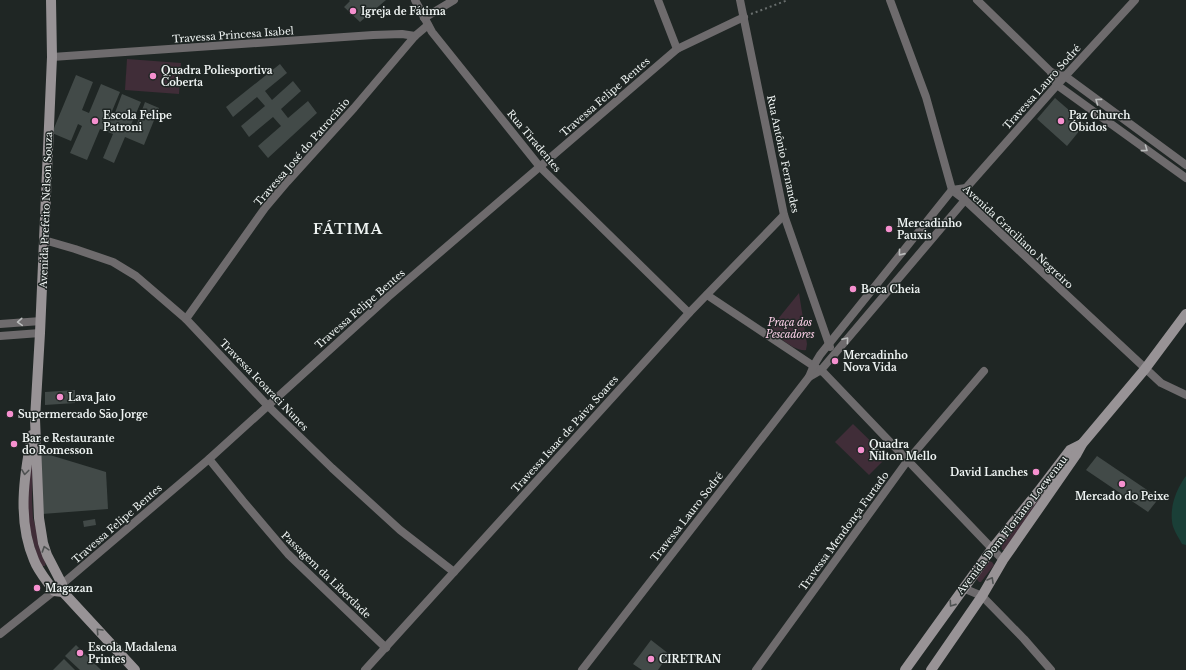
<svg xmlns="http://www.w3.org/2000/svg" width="1186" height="670" font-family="'Libre Baskerville',serif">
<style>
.green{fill:#402d38}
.water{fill:#1a3f37}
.building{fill:#424a48}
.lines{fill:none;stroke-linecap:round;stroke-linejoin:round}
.path{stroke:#686e6d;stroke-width:2;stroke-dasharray:2 3;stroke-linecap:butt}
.street{stroke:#6e6b6d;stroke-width:8}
.secondary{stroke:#989396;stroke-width:10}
.oneway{stroke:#bbbdbd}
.oneway2{stroke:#4f5252}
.poi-dot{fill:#f690cf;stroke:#1f2624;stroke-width:1.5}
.labels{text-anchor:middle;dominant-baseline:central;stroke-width:3;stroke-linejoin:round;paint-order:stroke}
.poi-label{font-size:10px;font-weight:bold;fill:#eff4f3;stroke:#1f2624;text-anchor:start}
.street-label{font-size:10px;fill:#eff4f3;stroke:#1f2624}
.park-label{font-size:10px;font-style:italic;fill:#fdd0e9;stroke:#1f2624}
.district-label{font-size:14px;font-weight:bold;letter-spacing:1px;fill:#eff4f3;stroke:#1f2624}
</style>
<rect width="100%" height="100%" fill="#1f2624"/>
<!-- green -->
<g class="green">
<polygon points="127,59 181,63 179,94 125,90"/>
<path d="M799 293 807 344 806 350C795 352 778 336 769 330Z"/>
<polygon points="853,424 887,457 869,475 835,442"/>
<polygon points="33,459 32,501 33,518 46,562 45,566 41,566 36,552 28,523 26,486"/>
<polygon points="1058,474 1005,550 1002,550 1001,545"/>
<polygon points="989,561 992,562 994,565 981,582 979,582 976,578"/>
</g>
<!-- water -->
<path class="water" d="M1186 476V545L1182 544C1179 538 1172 528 1172 521 1170 505 1177 488 1186 476Z"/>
<!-- building -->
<g class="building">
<polygon points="349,0 386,0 360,22 344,7 350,1"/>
<polygon points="280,64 287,73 265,91 272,100 293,81 301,91 281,109 288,118 308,101 317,113 268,158 258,146 281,126 273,117 249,137 241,126 265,106 257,97 233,117 226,107"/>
<polygon points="76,75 93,82 82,110 89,113 101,84 120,92 110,116 113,118 122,94 141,102 130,127 135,129 145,102 159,108 144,145 125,137 114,163 103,158 113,134 100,129 87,160 70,153 82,126 78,124 71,141 52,133"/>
<polygon points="1055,98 1085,124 1067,146 1037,119"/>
<polygon points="75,390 75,403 45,405 45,392"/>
<polygon points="40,452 106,472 108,509 42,514"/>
<polygon points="1097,456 1159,498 1148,512 1086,470"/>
<polygon points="95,519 96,525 84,527 83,521"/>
<polygon points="651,640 669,654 658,670 642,670 633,664"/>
<polygon points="76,645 101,670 80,670 65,656"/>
<polygon points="64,659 75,670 53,670"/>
</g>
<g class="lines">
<!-- path -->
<polyline class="path" points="751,14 788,0"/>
<!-- street -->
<g class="street">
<polyline points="415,0 432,32 540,167 689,313"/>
<polyline points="658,0 677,49"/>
<polyline points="740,0 784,215 830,347"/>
<polyline points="890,0 926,97 952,190 965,200 1161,383 1186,395"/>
<polyline points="977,0 1051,72 1057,85 1186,178"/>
<polyline points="424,18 454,0"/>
<polyline points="52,57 373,35 402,34 415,36"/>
<polyline points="1051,72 1065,76 1186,165"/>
<polyline points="44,240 75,249 113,262 136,276 186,319 267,405 332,468 400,530 454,572"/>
<polyline points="707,295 824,373 1003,560"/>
<polyline points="186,319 265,208 287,182 354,108 415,36 428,25"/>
<polyline points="0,324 41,321"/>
<polyline points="0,336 40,333"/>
<polyline points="809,377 821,370 965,200 966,188 1057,85 1135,0"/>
<polyline points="209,459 243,501 288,554 386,648"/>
<polyline points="963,588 982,596 1024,639 1051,670"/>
<polyline points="0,634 54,591 209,459 388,297 677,49 744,17"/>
<polyline points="365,670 689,313 784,215"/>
<polyline points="582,670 809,377 814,365 820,355 952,190 966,188"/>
<polyline points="756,670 908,460 984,371"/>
</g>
<!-- secondary -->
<g class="secondary">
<polyline points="51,0 52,57 40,333 35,419 39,518 43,543 47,555 62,584 63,592 135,670"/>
<path d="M32 435C24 476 17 520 34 560 38 571 47 581 54 591L63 592"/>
<polyline points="905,670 992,549 1038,492 1070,450 1082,444"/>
<polyline points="931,670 982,596 1003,560 1076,455 1082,444 1145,369 1186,314"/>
</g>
</g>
<!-- one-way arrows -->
<defs><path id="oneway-chevron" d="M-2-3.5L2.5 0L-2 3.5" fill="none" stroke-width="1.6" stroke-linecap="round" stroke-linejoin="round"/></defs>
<g class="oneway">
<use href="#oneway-chevron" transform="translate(1098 101) rotate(-144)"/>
<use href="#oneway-chevron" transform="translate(1145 149) rotate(36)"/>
<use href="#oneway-chevron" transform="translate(901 253) rotate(129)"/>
<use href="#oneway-chevron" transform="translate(20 322) rotate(176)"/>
<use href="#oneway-chevron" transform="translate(846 340) rotate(-50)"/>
</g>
<g class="oneway2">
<use href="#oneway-chevron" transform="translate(25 472) rotate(97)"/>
<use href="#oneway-chevron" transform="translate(45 549) rotate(-108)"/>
<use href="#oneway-chevron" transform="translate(991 580) rotate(-60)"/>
<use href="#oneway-chevron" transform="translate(952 604) rotate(125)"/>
<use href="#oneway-chevron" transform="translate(99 631) rotate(-133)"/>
</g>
<!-- markers -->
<g class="poi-dot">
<circle cx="353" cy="11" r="4"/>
<circle cx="153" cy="76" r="4"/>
<circle cx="95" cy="121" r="4"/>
<circle cx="1061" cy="121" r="4"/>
<circle cx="889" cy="229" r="4"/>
<circle cx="853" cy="289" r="4"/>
<circle cx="835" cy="361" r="4"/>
<circle cx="60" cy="397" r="4"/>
<circle cx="10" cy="414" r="4"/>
<circle cx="14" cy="444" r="4"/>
<circle cx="861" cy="450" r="4"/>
<circle cx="1036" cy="472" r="4"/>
<circle cx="1122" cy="484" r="4"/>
<circle cx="37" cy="588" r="4"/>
<circle cx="80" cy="653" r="4"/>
<circle cx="651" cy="659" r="4"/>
</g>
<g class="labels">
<!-- poi labels -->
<g class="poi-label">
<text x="361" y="11">Igreja de Fátima</text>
<text x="161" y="70">Quadra Poliesportiva<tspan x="161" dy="12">Coberta</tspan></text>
<text x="103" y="115">Escola Felipe<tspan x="103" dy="12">Patroni</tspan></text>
<text x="1069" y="115">Paz Church<tspan x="1069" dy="12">Óbidos</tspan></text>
<text x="897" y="223">Mercadinho<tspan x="897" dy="12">Pauxis</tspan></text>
<text x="861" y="289">Boca Cheia</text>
<text x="843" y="355">Mercadinho<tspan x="843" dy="12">Nova Vida</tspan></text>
<text x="68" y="397">Lava Jato</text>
<text x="18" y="414">Supermercado São Jorge</text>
<text x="22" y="438">Bar e Restaurante<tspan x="22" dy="12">do Romesson</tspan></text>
<text x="869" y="444">Quadra<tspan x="869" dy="12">Nilton Mello</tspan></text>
<text x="1028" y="472" text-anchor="end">David Lanches</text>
<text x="1122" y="496" text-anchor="middle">Mercado do Peixe</text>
<text x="45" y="588">Magazan</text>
<text x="88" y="647">Escola Madalena<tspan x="88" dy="12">Printes</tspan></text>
<text x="659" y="659">CIRETRAN</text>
</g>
<!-- street labels -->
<g class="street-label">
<text transform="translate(233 35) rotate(-4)">Travessa Princesa Isabel</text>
<text transform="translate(1042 87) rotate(-48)">Travessa Lauro Sodré</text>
<text transform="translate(605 97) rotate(-41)">Travessa Felipe Bentes</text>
<text transform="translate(534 141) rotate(50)">Rua Tiradentes</text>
<text transform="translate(302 152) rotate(-49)">Travessa José do Patrocínio</text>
<text transform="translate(783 154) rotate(78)">Rua Antônio Fernandes</text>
<text transform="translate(46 210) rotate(-88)">Avenida Prefeito Nelson Souza</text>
<text transform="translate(1018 237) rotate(43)">Avenida Graciliano Negreiro</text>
<text transform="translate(360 309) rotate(-41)">Travessa Felipe Bentes</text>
<text transform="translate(264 385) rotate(46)">Travessa Icoaraci Nunes</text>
<text transform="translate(565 434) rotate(-48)">Travessa Isaac de Paiva Soares</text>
<text transform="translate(687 517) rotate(-52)">Travessa Lauro Sodré</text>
<text transform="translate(117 524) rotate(-41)">Travessa Felipe Bentes</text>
<text transform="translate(1012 525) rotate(-52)">Avenida Dom Floriano Loewenau</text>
<text transform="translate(844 531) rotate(-54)">Travessa Mendonça Furtado</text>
<text transform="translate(326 575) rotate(44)">Passagem da Liberdade</text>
</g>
<!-- park labels -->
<g class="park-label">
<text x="790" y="322">Praça dos<tspan x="790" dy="12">Pescadores</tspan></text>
</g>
<!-- district labels -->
<g class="district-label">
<text x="348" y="229">FÁTIMA</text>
</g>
</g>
</svg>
